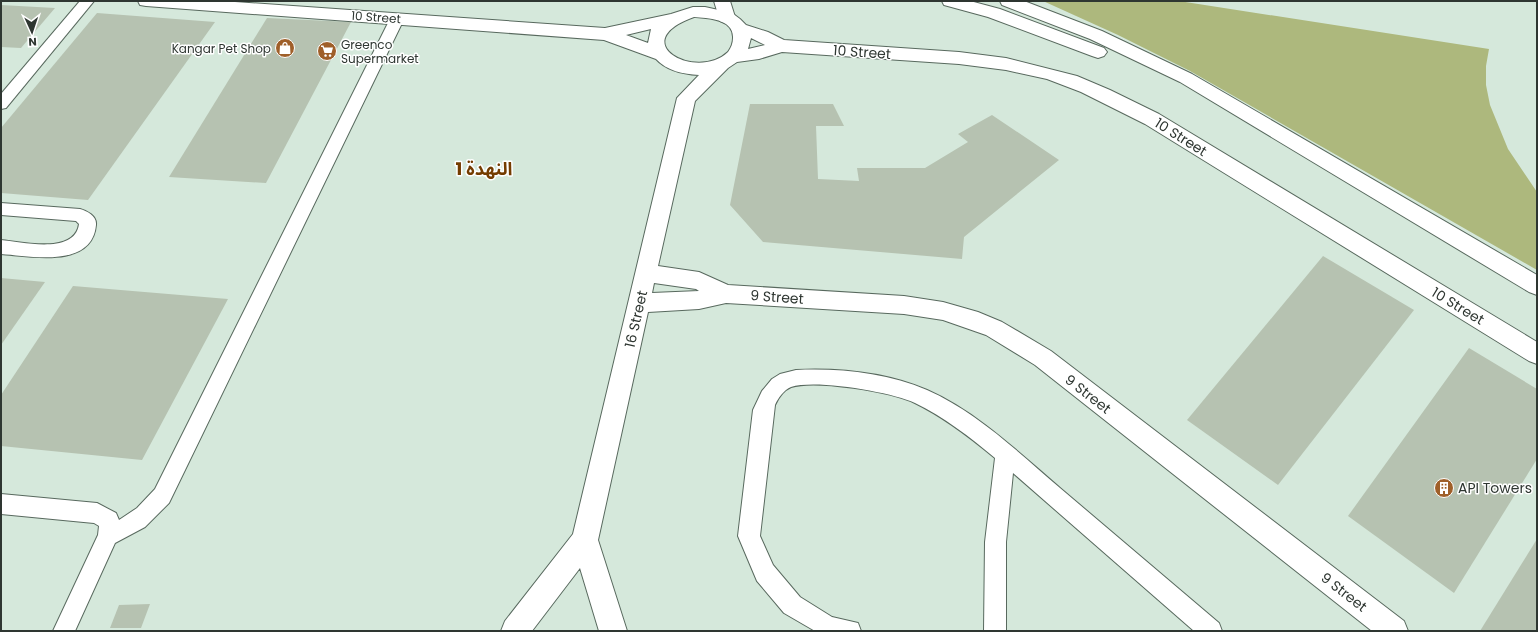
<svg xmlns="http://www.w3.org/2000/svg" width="1538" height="632" font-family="Poppins,'Noto Sans Arabic',sans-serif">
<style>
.green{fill:#adb87d}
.building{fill:#b6c2b1}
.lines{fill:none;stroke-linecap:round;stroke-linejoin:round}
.service-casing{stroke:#58695e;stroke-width:2}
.minor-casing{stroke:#58695e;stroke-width:2}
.motorway-casing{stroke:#58695e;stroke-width:2}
.service{fill:#fff;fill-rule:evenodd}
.minor{fill:#fff;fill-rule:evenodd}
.motorway{fill:#fff;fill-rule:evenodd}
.labels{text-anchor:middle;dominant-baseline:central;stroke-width:3;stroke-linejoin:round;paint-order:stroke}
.far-street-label{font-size:12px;fill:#2e3631;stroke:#fff}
.far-poi-label{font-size:12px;fill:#2e3631;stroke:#fff;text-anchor:start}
.street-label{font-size:14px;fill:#2e3631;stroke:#fff}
.poi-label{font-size:14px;fill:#2e3631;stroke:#fff;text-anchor:start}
.district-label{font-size:18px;font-weight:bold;fill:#743c00;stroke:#fff}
</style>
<rect width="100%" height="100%" fill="#d5e8db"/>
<!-- green -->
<polygon class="green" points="1043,1 1179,1 1489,49 1486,66 1486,85 1490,105 1508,149 1537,192 1537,270 1190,71 1118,35"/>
<!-- building -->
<g class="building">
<polygon points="1,5 55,8 21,48 1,47"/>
<polygon points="97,13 215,22 88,200 1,193 1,128"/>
<polygon points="267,18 351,22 266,183 169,177"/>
<polygon points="750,104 833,104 844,126 816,126 818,179 859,181 857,168 925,168 968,142 958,134 992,115 1059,160 964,237 962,259 763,242 730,205"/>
<polygon points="1323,256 1414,310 1278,485 1187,420"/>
<polygon points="1,278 45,282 1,345"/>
<polygon points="73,286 228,299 142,460 1,446 1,395"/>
<polygon points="1469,348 1537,389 1537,459 1454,593 1348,516"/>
<polygon points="1537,539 1537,631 1480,631"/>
<polygon points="150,604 141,628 110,628 119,605"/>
</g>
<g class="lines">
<!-- service casing -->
<g class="service-casing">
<g id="service">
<polygon points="80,1 94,1 6,108 1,109 1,94"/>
<polygon points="397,14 402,16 404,19 169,503 145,527 115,543 75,631 53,631 98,535 99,526 94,523 1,514 1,494 97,503 116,513 119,520 137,508 155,489 390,19 392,16"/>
<path d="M1 203 80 209C87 211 97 216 96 225 92 269 30 256 1 254V240C22 242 75 255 79 224L76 221 1 215Z"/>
<path d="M796 370C840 368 887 373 927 390 977 412 1019 453 1060 488 1113 533 1166 578 1219 623L1222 631H1194L1013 473 1006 542V631H984L985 542 995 458C970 437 944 417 915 403 891 392 816 379 791 387 784 390 778 398 775 405L760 536 773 565 800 597 832 617 858 623 861 631H815L784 613 757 581 738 536 753 410 762 391 772 379 780 374Z"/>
</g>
</g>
<!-- minor casing -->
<g class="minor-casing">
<path id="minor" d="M138 1H221L605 28 671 14 693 7H705L732 13 740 19 746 25 768 32 784 40 959 52 1006 58 1077 76 1110 90 1159 114 1537 342V364L1529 361 1145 124 1081 92 1047 79 1006 70 959 64 782 52 759 59 737 62 728 68 695 101 658 266 699 272 728 285 904 296 943 302 978 312 1002 322 1051 351 1404 621 1408 631H1372L1035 365 986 335 943 320 904 314 726 303 699 309 648 312 598 540 627 631H599L580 568 532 631H501L505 621 573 534 677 98 699 75C683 74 667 71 656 59L604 40 146 6 140 5ZM694 17C708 18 734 19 733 38 733 43 731 48 728 52 696 82 624 42 694 17ZM651 29 648 43 626 35ZM751 38 765 45 748 49ZM654 283 696 289 699 291 652 293Z"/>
</g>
<!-- motorway casing -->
<g class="motorway-casing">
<g id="motorway">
<polygon points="714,1 730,1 735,17 732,21 726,23 720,21"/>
<polygon points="942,1 970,1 1000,9 1104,48 1107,52 1104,56 1098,58 1092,56 988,17 944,5"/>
<polygon points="1000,1 1024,1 1102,31 1192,74 1537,275 1537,295 1529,292 1180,82 1090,39 1002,5"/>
</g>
</g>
<!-- service -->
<use href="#service" class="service"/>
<!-- minor -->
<use href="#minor" class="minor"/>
<!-- motorway -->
<use href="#motorway" class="motorway"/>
</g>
<!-- icons -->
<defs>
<g id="shop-disc" transform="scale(1)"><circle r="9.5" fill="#9f5f29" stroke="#fff"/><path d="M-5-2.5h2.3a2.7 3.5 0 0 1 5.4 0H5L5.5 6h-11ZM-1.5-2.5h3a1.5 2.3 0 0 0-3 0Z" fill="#fff"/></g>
<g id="supermarket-disc" transform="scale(1)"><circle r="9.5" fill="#9f5f29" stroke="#fff"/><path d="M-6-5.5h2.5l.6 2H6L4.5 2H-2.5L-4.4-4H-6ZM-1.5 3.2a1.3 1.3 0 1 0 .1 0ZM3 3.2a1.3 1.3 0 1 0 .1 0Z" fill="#fff"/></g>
<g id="building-disc" transform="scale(1)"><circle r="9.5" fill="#9f5f29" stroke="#fff"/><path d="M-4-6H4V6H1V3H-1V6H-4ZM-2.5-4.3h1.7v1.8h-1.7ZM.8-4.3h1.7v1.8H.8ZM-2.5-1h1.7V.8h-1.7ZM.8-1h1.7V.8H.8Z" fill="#fff"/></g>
</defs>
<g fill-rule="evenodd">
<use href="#shop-disc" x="285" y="48"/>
<use href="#supermarket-disc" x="327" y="51"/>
<use href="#building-disc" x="1444" y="488"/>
</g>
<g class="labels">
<!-- far-street labels -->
<g class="far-street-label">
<text transform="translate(376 17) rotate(4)">10 Street</text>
</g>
<!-- far-poi labels -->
<g class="far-poi-label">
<text x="341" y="44">Greenco<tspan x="341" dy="14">Supermarket</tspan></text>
<text x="271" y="48" text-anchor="end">Kangar Pet Shop</text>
</g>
<!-- street labels -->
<g class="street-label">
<text transform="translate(862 52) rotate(4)">10 Street</text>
<text transform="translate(1181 137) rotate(32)">10 Street</text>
<text transform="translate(777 297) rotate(4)">9 Street</text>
<text transform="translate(1458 306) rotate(31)">10 Street</text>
<text transform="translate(636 319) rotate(-77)">16 Street</text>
<text transform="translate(1088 394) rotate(38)">9 Street</text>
<text transform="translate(1344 592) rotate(38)">9 Street</text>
</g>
<!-- poi labels -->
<g class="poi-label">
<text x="1458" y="488">API Towers</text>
</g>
<!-- district labels -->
<g class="district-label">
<text x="484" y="168">النهدة 1</text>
</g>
</g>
<!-- border -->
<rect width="1538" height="632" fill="none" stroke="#2e3631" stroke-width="4"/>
<!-- north arrow -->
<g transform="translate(32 32) rotate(177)" stroke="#ffffff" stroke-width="3" paint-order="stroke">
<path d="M0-3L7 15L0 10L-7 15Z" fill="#2e3631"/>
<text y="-6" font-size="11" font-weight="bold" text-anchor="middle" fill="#2e3631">N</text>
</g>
</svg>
